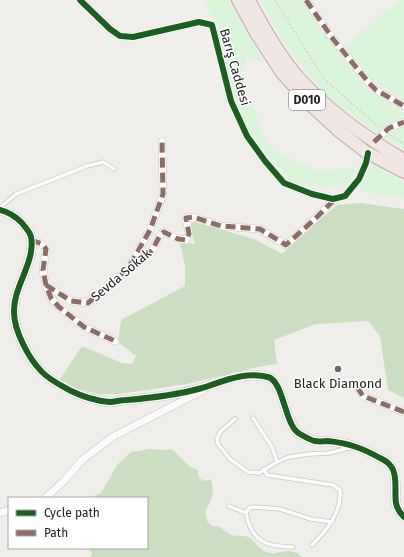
<svg xmlns="http://www.w3.org/2000/svg" width="404" height="557" font-family="'Fira Sans',sans-serif">
<style>
.forest{fill:#cbdec1}
.park{fill:#daf5da}
.lines{fill:none;stroke-linecap:round;stroke-linejoin:round}
.service-casing{stroke:#c9c8c7;stroke-width:5}
.minor-casing{stroke:#c9c8c7;stroke-width:8}
.tertiary-casing{stroke:#c9c8c7;stroke-width:10}
.trunk-casing{stroke:#c5a2ac;stroke-width:14}
.path{stroke:#dccecd;stroke-width:1.5;stroke-dasharray:2 2;stroke-linecap:butt}
.service{stroke:#fdfcfc;stroke-width:3.5}
.minor{stroke:#fdfcfc;stroke-width:7}
.tertiary{stroke:#fdfcfc;stroke-width:9}
.trunk{stroke:#f0e6e4;stroke-width:12}
.quiet{stroke:#8d6e63;stroke-width:5;stroke-dasharray:10 5;stroke-linecap:butt}
.cycleway-casing{stroke:#fff;stroke-width:8}
.cycleway{stroke:#1b5e20;stroke-width:6}
.poi-dot{fill:#6a6968;stroke:#fff;stroke-width:1.5}
.labels{text-anchor:middle;dominant-baseline:central;stroke-width:3;stroke-linejoin:round;paint-order:stroke}
.shield{fill:#fff;stroke:#646464;stroke-width:1}
.shield-label{font-size:12px;font-weight:bold;fill:#222}
.street-label{font-size:13px;fill:#222;stroke:#fff}
.poi-label{font-size:13px;fill:#222;stroke:#fff}
</style>
<rect width="100%" height="100%" fill="#f0eeeb"/>
<!-- forest -->
<g class="forest">
<polygon points="361,203 404,209 404,398 388,390 380,336 368,321 316,324 274,340 277,364 257,367 187,384 119,394 98,394 78,389 60,379 82,346 122,363 132,364 136,356 118,342 121,320 185,286 185,266 180,243 195,244 189,224 194,222 254,239 282,254 337,205"/>
<path d="M150 449 163 450 172 449 190 467 198 470 199 478 205 481 211 479C215 494 212 499 205 512L207 521 212 526H218L233 536C256 533 251 545 267 552 280 557 288 544 302 557H90L92 554 88 548H147V498H90L101 493 117 465 131 452Z"/>
</g>
<!-- park -->
<g class="park">
<polygon points="204,0 230,0 264,62 247,57 239,78 259,121 263,134 269,145 279,153 318,171 355,167 352,182 321,188 291,181 261,147 244,122 235,99 223,54 227,44"/>
<polygon points="261,0 301,0 343,59 370,92 404,113 404,150 384,138 329,98 282,40"/>
<polygon points="400,0 404,0 404,99 375,82 344,47"/>
<polygon points="373,164 404,182 404,198 364,192 360,188"/>
</g>
<g class="lines">
<!-- service casing -->
<g class="service-casing">
<g id="service">
<polyline points="1,209 3,205 16,194 87,166 103,162 114,169"/>
<polyline points="253,418 272,447 277,462"/>
<polyline points="235,419 220,432 217,439 218,444 230,459 248,472 259,473 277,462 289,457 310,454 329,453 349,448"/>
<path d="M264 469 267 475 333 485 340 490C342 512 327 530 312 545"/>
<polyline points="229,506 246,513"/>
<path d="M293 547C266 547 251 541 246 513L249 508 254 507 280 509 311 519 332 522"/>
</g>
</g>
<!-- minor casing -->
<g class="minor-casing">
<g id="minor">
<polyline points="80,0 110,29 120,36 133,37 199,22 212,25 231,101 247,136 265,161 284,183 312,194 333,199 345,196 359,179 366,163 368,153"/>
<polyline points="306,0 333,39 369,83 376,90 404,106"/>
<polyline points="374,142 389,128 404,122"/>
<polyline points="31,240 42,244 46,249 43,270 46,285 51,298 59,307 84,327 115,341"/>
<polyline points="130,265 150,230 163,194 162,142"/>
<polyline points="46,285 71,301 88,303 119,277 129,267 144,258 153,249 160,235 164,232 178,239 186,240 189,234 186,218 193,217 221,226 260,229 286,245 316,218 336,198"/>
<polyline points="357,387 363,396 404,412"/>
<polyline points="45,498 64,481 82,460 114,436 202,391"/>
<polyline points="0,513 9,510"/>
</g>
</g>
<!-- tertiary casing -->
<g class="tertiary-casing">
<path id="tertiary" d="M0 210C8 212 17 218 22 223 25 227 30 232 31 237 36 261 13 287 14 312 14 331 29 359 42 372 50 380 60 385 69 390 81 396 96 401 110 402 115 402 120 400 126 400 152 398 177 395 202 388 224 381 245 371 268 377 284 381 285 428 300 434 305 437 310 440 315 441 319 442 324 441 328 441 348 443 362 448 380 458 382 459 386 461 388 463 399 472 394 491 396 503 397 509 400 513 404 517"/>
</g>
<!-- trunk casing -->
<g class="trunk-casing">
<g id="trunk">
<polyline points="238,0 256,33 282,73 312,106 339,131 366,152 404,172"/>
<path d="M249 0C263 27 278 54 298 77 328 111 365 137 404 160"/>
</g>
</g>
<!-- path -->
<g class="path">
<polyline points="275,0 324,79 379,127"/>
<polyline points="390,135 404,144"/>
</g>
<!-- service -->
<use href="#service" class="service"/>
<!-- minor -->
<use href="#minor" class="minor"/>
<!-- tertiary -->
<use href="#tertiary" class="tertiary"/>
<!-- trunk -->
<use href="#trunk" class="trunk"/>
<!-- quiet -->
<g class="quiet">
<polyline points="306,0 333,39 369,83 376,90 404,106"/>
<polyline points="374,142 389,128 404,122"/>
<polyline points="31,240 42,244 46,249 43,270 46,285 51,298 59,307 84,327 115,341"/>
<polyline points="130,265 150,230 163,194 162,142"/>
<polyline points="46,285 71,301 88,303 119,277 129,267 144,258 153,249 160,235 164,232 178,239 186,240 189,234 186,218 193,217 221,226 260,229 286,245 316,218 336,198"/>
<polyline points="357,387 363,396 404,412"/>
</g>
<!-- cycleway casing -->
<g class="cycleway-casing">
<g id="cycleway">
<polyline points="80,0 110,29 120,36 133,37 199,22 212,25 231,101 247,136 265,161 284,183 312,194 333,199 345,196 359,179 366,163 368,153"/>
<path d="M0 210C8 212 17 218 22 223 25 227 30 232 31 237 36 261 13 287 14 312 14 331 29 359 42 372 50 380 60 385 69 390 81 396 96 401 110 402 115 402 120 400 126 400 152 398 177 395 202 388 224 381 245 371 268 377 284 381 285 428 300 434 305 437 310 440 315 441 319 442 324 441 328 441 348 443 362 448 380 458 382 459 386 461 388 463 399 472 394 491 396 503 397 509 400 513 404 517"/>
</g>
</g>
<!-- cycleway -->
<use href="#cycleway" class="cycleway"/>
</g>
<!-- markers -->
<circle class="poi-dot" cx="338" cy="369" r="4"/>
<g class="labels">
<!-- shield labels -->
<rect class="shield" x="289" y="90" width="36" height="20" rx="3"/>
<g class="shield-label">
<text x="307" y="100">D010</text>
</g>
<!-- street labels -->
<g class="street-label">
<text transform="translate(235 67) rotate(74)">Barış Caddesi</text>
<text transform="translate(121 275) rotate(-40)">Sevda Sokak</text>
</g>
<!-- poi labels -->
<g class="poi-label">
<text x="338" y="383">Black Diamond</text>
</g>
</g>
<!-- legend -->
<rect x="8" y="497" width="140" height="52" fill="#ffffff" stroke="#a7a7a7"/>
<rect x="16" y="510" width="20" height="6" fill="#1b5e20" stroke="#a7a7a7"/>
<text x="44" y="517" font-size="12" fill="#222222">Cycle path</text>
<rect x="16" y="530" width="20" height="6" fill="#8d6e63" stroke="#a7a7a7"/>
<text x="44" y="537" font-size="12" fill="#222222">Path</text>
</svg>
